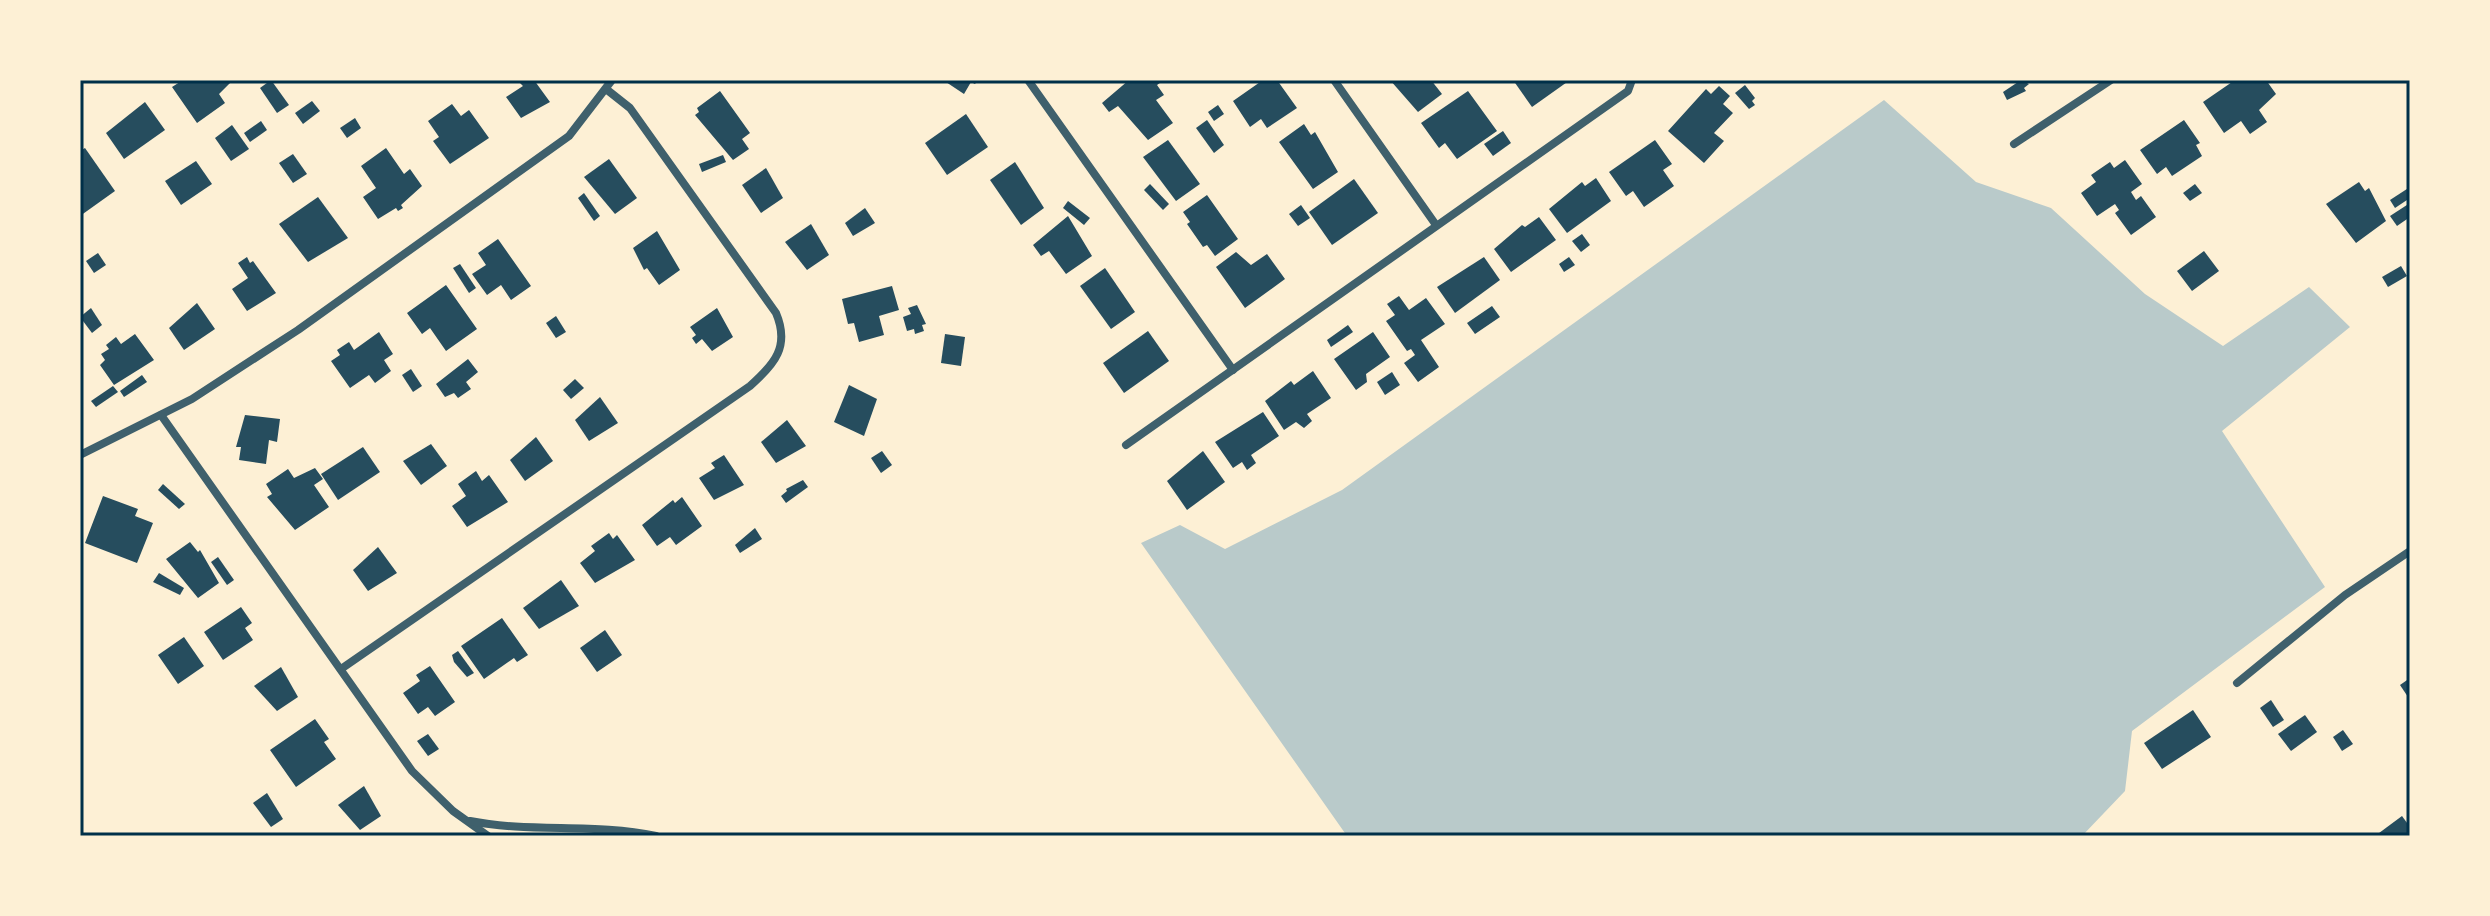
<svg xmlns="http://www.w3.org/2000/svg" width="2490" height="916" font-family="'Alegreya Sans',sans-serif">
<style>
.green{fill:#b9caca}
.building{fill:#264d5e}
.lines{fill:none;stroke-linecap:round;stroke-linejoin:round}
.minor{stroke:#3f606c;stroke-width:8}
.neatline{fill:none;stroke:#003049;stroke-width:3}
</style>
<rect width="100%" height="100%" fill="#fdf0d5"/>
<!-- green -->
<polygon class="green" points="1884,100 1976,182 2051,208 2145,294 2223,346 2309,287 2350,327 2222,431 2325,587 2132,731 2125,791 2082,836 1347,836 1141,543 1180,525 1225,549 1342,490"/>
<!-- building -->
<g class="building">
<polygon points="183,80 230,80 231,82 219,94 225,103 197,123 172,87"/>
<polygon points="271,80 289,105 277,113 260,88"/>
<polygon points="524,80 534,80 550,102 521,118 506,97 523,86 520,83"/>
<polygon points="943,80 978,80 975,84 971,82 964,94"/>
<polygon points="1129,80 1164,80 1157,85 1164,95 1156,100 1173,123 1148,140 1118,106 1109,112 1102,103"/>
<polygon points="1263,80 1277,80 1297,108 1267,128 1261,119 1250,127 1233,101"/>
<polygon points="1390,80 1431,80 1442,94 1418,112"/>
<polygon points="1513,80 1570,80 1532,107"/>
<polygon points="2021,80 2029,84 2024,88 2026,91 2007,100 2003,92"/>
<polygon points="2235,80 2266,80 2276,94 2259,110 2267,122 2250,134 2241,121 2224,133 2203,102"/>
<polygon points="1745,85 1755,98 1752,101 1755,105 1749,109 1735,93"/>
<polygon points="1719,86 1730,96 1723,104 1733,113 1714,133 1724,141 1704,163 1668,131 1706,89 1711,94"/>
<polygon points="720,91 750,133 742,139 749,149 733,160 695,115 699,112 697,108"/>
<polygon points="1468,91 1497,131 1457,159 1445,143 1439,148 1421,123"/>
<polygon points="312,101 320,111 303,124 295,113"/>
<polygon points="145,102 165,130 124,159 106,133"/>
<polygon points="452,104 461,116 469,110 489,138 450,164 433,141 439,137 428,121"/>
<polygon points="1218,105 1224,114 1214,121 1208,112"/>
<polygon points="966,114 988,147 947,175 925,143"/>
<polygon points="355,118 361,128 347,138 340,128"/>
<polygon points="1207,120 1224,145 1214,153 1196,128"/>
<polygon points="2184,120 2200,143 2196,145 2202,156 2172,176 2166,167 2157,174 2140,150"/>
<polygon points="261,121 267,130 250,142 244,133"/>
<polygon points="1304,124 1311,135 1315,132 1338,172 1313,189 1279,142"/>
<polygon points="232,125 249,149 231,161 215,138"/>
<polygon points="1503,131 1511,143 1493,156 1484,144"/>
<polygon points="1168,140 1200,184 1176,201 1143,157"/>
<polygon points="1655,140 1672,164 1663,170 1674,186 1644,207 1633,191 1626,196 1609,172"/>
<polygon points="85,148 115,191 80,216 80,151"/>
<polygon points="386,148 404,174 410,169 422,186 401,205 403,208 398,211 396,208 378,219 363,197 376,188 361,166"/>
<polygon points="293,154 307,174 293,183 279,163"/>
<polygon points="723,155 726,162 702,172 699,164"/>
<polygon points="609,159 637,198 615,214 584,177"/>
<polygon points="2125,160 2142,184 2131,192 2136,200 2141,196 2156,217 2131,235 2115,213 2119,210 2115,204 2097,216 2081,193 2096,182 2091,175 2110,162 2114,168"/>
<polygon points="196,161 212,184 181,205 165,181"/>
<polygon points="1015,162 1044,208 1021,225 990,180"/>
<polygon points="766,168 783,198 761,213 742,185"/>
<polygon points="1596,178 1611,201 1567,233 1549,209 1582,182 1585,186"/>
<polygon points="1354,179 1378,213 1332,245 1309,212"/>
<polygon points="2359,182 2365,191 2369,188 2386,221 2356,243 2326,204"/>
<polygon points="1150,184 1169,204 1163,210 1144,190"/>
<polygon points="2195,184 2202,193 2190,201 2183,193"/>
<polygon points="2410,187 2410,198 2395,208 2390,200"/>
<polygon points="584,193 600,216 594,221 578,198"/>
<polygon points="1207,195 1238,239 1215,256 1207,245 1203,247 1187,224 1190,222 1183,212"/>
<polygon points="318,197 348,238 308,262 279,224"/>
<polygon points="1068,201 1090,218 1084,225 1063,208"/>
<polygon points="2410,203 2410,217 2397,226 2390,216"/>
<polygon points="1301,205 1310,218 1298,226 1289,214"/>
<polygon points="865,208 875,223 853,236 845,223"/>
<polygon points="1068,216 1092,256 1066,274 1049,251 1041,256 1033,245"/>
<polygon points="1539,217 1556,240 1511,272 1494,249 1522,225 1525,227"/>
<polygon points="811,224 829,255 807,270 785,242"/>
<polygon points="657,231 680,270 659,285 647,268 644,270 633,248"/>
<polygon points="1582,234 1590,245 1581,252 1572,241"/>
<polygon points="498,239 531,286 511,300 501,285 487,295 472,274 486,265 478,253"/>
<polygon points="2204,251 2219,271 2192,291 2177,271"/>
<polygon points="1236,252 1251,265 1267,254 1285,279 1245,308 1216,267"/>
<polygon points="98,253 106,265 94,273 86,261"/>
<polygon points="247,257 250,263 253,261 276,293 247,311 232,289 248,278 238,263"/>
<polygon points="1484,257 1500,280 1455,313 1437,287"/>
<polygon points="1569,257 1575,265 1564,272 1559,264"/>
<polygon points="460,264 476,288 469,293 453,268"/>
<polygon points="2401,266 2407,276 2388,287 2382,277"/>
<polygon points="1105,268 1135,312 1111,329 1080,286"/>
<polygon points="446,285 477,329 446,351 430,328 422,334 407,313"/>
<polygon points="892,286 899,310 879,316 884,335 859,342 854,323 848,324 842,299"/>
<polygon points="1399,296 1409,310 1426,298 1445,324 1421,340 1439,367 1418,382 1404,363 1415,355 1411,349 1407,351 1386,321 1395,315 1387,304"/>
<polygon points="197,303 215,329 184,350 169,328"/>
<polygon points="917,305 926,324 922,325 924,331 915,334 914,329 907,331 903,317 911,314 908,308"/>
<polygon points="1492,306 1500,317 1475,334 1467,323"/>
<polygon points="91,308 102,325 92,333 80,317"/>
<polygon points="717,308 733,337 712,351 702,339 696,344 692,338 696,335 690,327"/>
<polygon points="556,316 566,332 556,338 546,323"/>
<polygon points="1348,325 1353,332 1331,347 1327,340"/>
<polygon points="1148,331 1169,361 1124,393 1103,363"/>
<polygon points="379,332 393,354 384,360 391,371 375,383 369,375 350,388 331,361 340,355 337,350 349,342 354,350"/>
<polygon points="1373,332 1390,357 1366,374 1367,382 1356,390 1334,359"/>
<polygon points="135,334 154,360 114,385 100,365 105,360 101,354 109,349 106,345 116,337 121,344"/>
<polygon points="945,334 965,337 961,366 941,363"/>
<polygon points="468,359 478,372 466,382 471,389 458,398 454,393 445,397 436,384"/>
<polygon points="411,369 422,386 413,392 402,375"/>
<polygon points="1313,371 1331,398 1307,414 1312,421 1304,428 1296,422 1284,430 1265,401 1291,381 1294,385"/>
<polygon points="1392,372 1400,385 1385,395 1377,382"/>
<polygon points="142,375 147,382 124,397 120,391"/>
<polygon points="575,379 584,388 571,399 563,390"/>
<polygon points="849,385 877,399 864,436 834,422"/>
<polygon points="113,386 118,392 96,407 91,401"/>
<polygon points="600,397 618,423 589,441 575,420"/>
<polygon points="1263,412 1279,436 1251,455 1256,463 1247,470 1242,462 1233,468 1215,442"/>
<polygon points="245,415 280,419 277,442 269,440 266,464 239,460 241,447 236,447"/>
<polygon points="787,420 806,446 776,463 761,442"/>
<polygon points="536,437 553,461 525,481 510,460"/>
<polygon points="431,444 447,466 421,485 403,461"/>
<polygon points="363,447 380,472 338,500 321,474"/>
<polygon points="882,451 892,465 881,473 871,458"/>
<polygon points="1203,451 1225,482 1187,510 1167,481"/>
<polygon points="724,455 744,485 714,500 699,478 715,468 711,463"/>
<polygon points="315,468 323,479 314,485 329,507 295,530 267,497 272,494 266,484 288,469 294,478"/>
<polygon points="476,471 482,481 489,475 508,502 467,527 452,506 466,496 458,484"/>
<polygon points="803,480 808,487 786,503 781,496 787,491 786,489"/>
<polygon points="163,484 185,504 179,509 158,490"/>
<polygon points="103,496 138,509 135,516 153,523 137,563 85,543"/>
<polygon points="682,497 702,526 676,545 670,537 657,546 642,525 673,500 675,503"/>
<polygon points="755,528 762,539 740,553 735,545"/>
<polygon points="609,533 613,539 617,535 635,560 595,583 580,563 595,551 591,546"/>
<polygon points="190,542 198,552 200,550 219,583 198,598 166,559"/>
<polygon points="378,547 397,573 368,591 353,570"/>
<polygon points="218,557 234,580 227,585 211,562"/>
<polygon points="159,573 184,588 180,595 153,582"/>
<polygon points="561,580 579,606 539,629 523,608"/>
<polygon points="241,607 252,623 245,628 253,640 223,660 204,632"/>
<polygon points="502,618 528,655 517,662 514,658 484,679 461,646"/>
<polygon points="605,630 622,655 597,672 580,648"/>
<polygon points="184,637 204,666 178,684 158,655"/>
<polygon points="458,651 474,673 467,677 454,662 452,655"/>
<polygon points="430,666 455,702 435,716 428,707 418,714 403,693 420,681 416,675"/>
<polygon points="281,667 298,697 277,711 254,686"/>
<polygon points="2410,678 2410,700 2400,685"/>
<polygon points="2271,700 2284,720 2273,727 2260,708"/>
<polygon points="2193,710 2211,737 2162,769 2144,743"/>
<polygon points="2305,715 2317,732 2291,751 2278,734"/>
<polygon points="315,719 329,739 324,742 336,759 296,787 270,750"/>
<polygon points="2343,730 2353,744 2342,751 2333,737"/>
<polygon points="428,734 439,749 428,756 417,741"/>
<polygon points="364,786 381,816 360,830 338,805"/>
<polygon points="267,793 283,819 271,827 253,803"/>
<polygon points="2402,816 2410,827 2410,836 2375,836"/>
</g>
<g class="lines">
<!-- minor -->
<g class="minor">
<polyline points="1028,80 1233,370"/>
<polyline points="1334,80 1436,225"/>
<polyline points="2014,144 2111,80"/>
<polyline points="161,415 412,771 453,811 488,836"/>
<polyline points="1126,445 1628,91 1632,80"/>
<polyline points="80,455 192,399 298,330 569,136 612,80"/>
<path d="M341 669 750 386C775 364 790 346 776 313L630 108 606 89"/>
<polyline points="2237,683 2345,595 2410,551"/>
<path d="M470 821C531 833 595 823 656 836"/>
</g>
</g>
<!-- border -->
<rect width="2490" height="916" fill="none" stroke="#fdf0d5" stroke-width="164"/>
<rect x="82" y="82" width="2326" height="752" class="neatline"/>
</svg>
